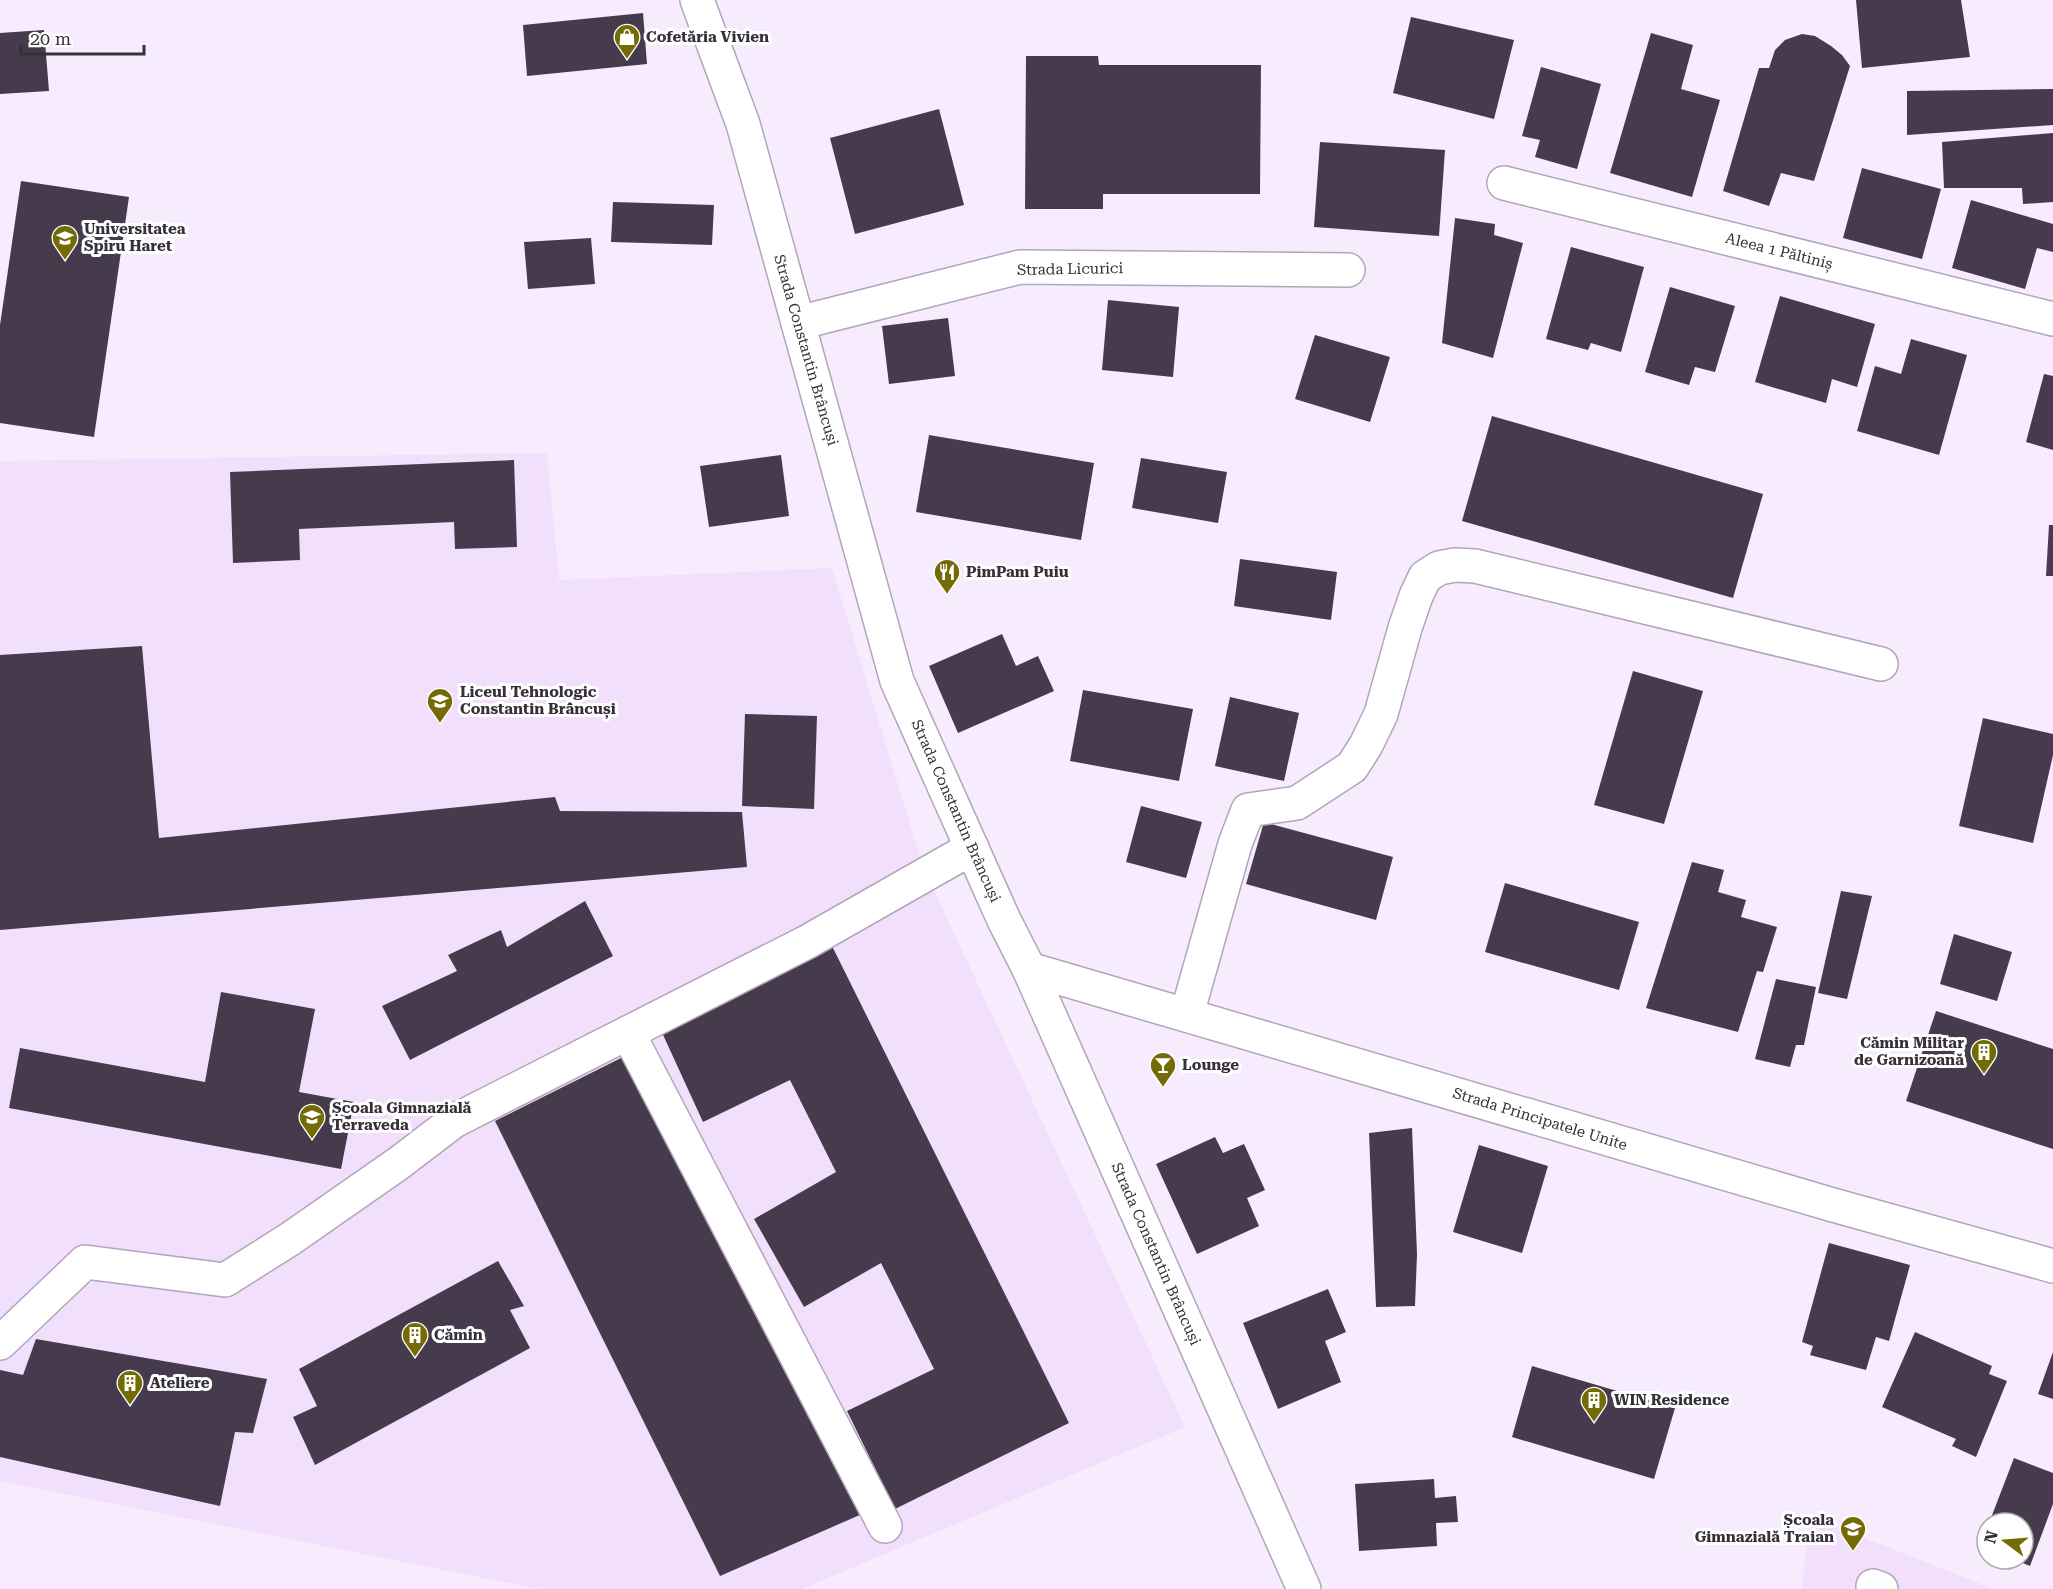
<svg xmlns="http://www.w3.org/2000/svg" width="2053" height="1589" font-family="'Roboto Serif',serif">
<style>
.built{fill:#f1dffb}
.building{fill:#463b4c}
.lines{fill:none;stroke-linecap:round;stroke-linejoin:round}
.minor-casing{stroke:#b2a5ba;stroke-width:36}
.minor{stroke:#fff;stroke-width:33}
.labels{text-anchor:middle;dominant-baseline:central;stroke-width:6;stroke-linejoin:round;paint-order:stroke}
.poi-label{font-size:15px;font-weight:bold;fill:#363139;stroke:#fff;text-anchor:start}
.street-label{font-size:15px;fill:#363139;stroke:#fff}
</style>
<rect width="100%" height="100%" fill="#f7ecfe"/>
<!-- built -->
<g class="built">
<polygon points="547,453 559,580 832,568 923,867 1185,1427 802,1589 539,1589 0,1481 0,461"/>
<polygon points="1809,1516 1994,1589 1802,1589"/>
</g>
<!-- building -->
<g class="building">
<polygon points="1856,0 1961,0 1970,57 1862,68"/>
<polygon points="643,13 647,64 527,76 523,25"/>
<polygon points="1411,17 1514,40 1494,119 1393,93"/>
<polygon points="44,30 49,91 0,94 0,33"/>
<polygon points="1651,33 1693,45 1681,89 1720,100 1692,197 1610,173"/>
<polygon points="1802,34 1815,36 1831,46 1842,55 1850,66 1814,181 1781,173 1769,206 1723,191 1759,68 1769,68 1775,50 1785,40"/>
<polygon points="1026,56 1098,56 1099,65 1261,65 1260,194 1103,194 1103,209 1025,209"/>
<polygon points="1541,67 1601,84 1577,169 1535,157 1540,140 1522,136"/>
<polygon points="2053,89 2053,125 1907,135 1907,91"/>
<polygon points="939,109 964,205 855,234 830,138"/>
<polygon points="2053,133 2053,202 2023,204 2022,188 1944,188 1942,142"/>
<polygon points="1320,142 1445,150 1439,236 1314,227"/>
<polygon points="1862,168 1941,189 1922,259 1843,238"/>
<polygon points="21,181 129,197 94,437 0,423 0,325"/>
<polygon points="1971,200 2053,224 2053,252 2037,248 2025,289 1952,268"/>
<polygon points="613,202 714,205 712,245 611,242"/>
<polygon points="1455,218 1495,224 1494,235 1523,243 1493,358 1442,343"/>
<polygon points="591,238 595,284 528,289 524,242"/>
<polygon points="1571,247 1644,267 1621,352 1591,343 1588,350 1546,339"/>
<polygon points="1670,287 1735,306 1715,372 1695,367 1689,385 1645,372"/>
<polygon points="1780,296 1875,324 1857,387 1832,379 1826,403 1755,382"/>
<polygon points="1108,300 1179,307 1173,377 1102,370"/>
<polygon points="948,318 955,376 889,384 882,326"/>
<polygon points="1315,335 1390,357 1370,422 1295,399"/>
<polygon points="1911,339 1967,355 1939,455 1857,431 1875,366 1901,374"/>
<polygon points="2044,374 2053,376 2053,450 2026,442"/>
<polygon points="1492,416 1763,494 1733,598 1462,521"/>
<polygon points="929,435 1094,463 1081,540 916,512"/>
<polygon points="781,455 789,516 709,527 700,466"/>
<polygon points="1141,458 1227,472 1218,523 1132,508"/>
<polygon points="514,460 517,547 455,549 454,522 299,529 300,560 233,563 230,472"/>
<polygon points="2049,525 2053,525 2053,576 2046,576"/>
<polygon points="1240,559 1337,572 1331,620 1234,606"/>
<polygon points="1002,634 1016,666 1038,656 1054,691 958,733 929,666"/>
<polygon points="142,646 159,838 555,797 560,811 742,812 747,867 0,930 0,655"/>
<polygon points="1633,671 1703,691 1664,824 1594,805"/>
<polygon points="1083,690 1193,709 1179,781 1070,761"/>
<polygon points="1230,697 1299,713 1284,781 1215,766"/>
<polygon points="745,714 817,716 814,809 742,806"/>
<polygon points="1983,718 2053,734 2053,755 2033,843 1959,826"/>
<polygon points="1141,806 1202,822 1186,878 1126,862"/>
<polygon points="1264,822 1393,857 1376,920 1246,884"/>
<polygon points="1692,862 1724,870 1718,892 1746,900 1741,917 1777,927 1763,972 1757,971 1738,1032 1646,1008"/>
<polygon points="1505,883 1639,922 1619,990 1485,952"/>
<polygon points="1841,891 1872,896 1847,999 1818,993"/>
<polygon points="585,901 613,956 410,1060 382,1006 457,971 448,955 501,930 507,947"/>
<polygon points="1954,934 2012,952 1997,1001 1940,984"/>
<polygon points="832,946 1069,1423 895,1509 847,1411 934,1369 881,1263 804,1307 754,1219 836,1172 790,1080 703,1122 659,1026"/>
<polygon points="1776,979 1816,987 1804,1045 1796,1045 1790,1067 1755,1059"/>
<polygon points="221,992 315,1009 299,1092 354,1102 341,1169 9,1108 20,1048 205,1082"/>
<polygon points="1936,1011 2053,1049 2053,1149 1906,1101"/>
<polygon points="629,1054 862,1514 720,1576 495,1121"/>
<polygon points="1412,1128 1417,1254 1415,1306 1376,1307 1369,1133"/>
<polygon points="1215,1137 1223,1153 1244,1144 1265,1190 1247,1198 1259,1226 1197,1254 1156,1164"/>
<polygon points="1479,1145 1548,1166 1522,1253 1453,1232"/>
<polygon points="1829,1243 1910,1265 1889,1341 1876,1337 1866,1370 1810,1355 1813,1346 1802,1342"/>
<polygon points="498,1261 524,1306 510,1310 530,1348 315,1465 293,1417 317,1406 299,1369"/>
<polygon points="1328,1289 1346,1332 1325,1341 1341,1382 1278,1409 1243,1323"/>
<polygon points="1915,1332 1992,1366 1989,1374 2007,1381 1976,1457 1952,1446 1956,1439 1882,1407"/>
<polygon points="36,1339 267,1379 253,1433 235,1432 220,1506 0,1457 0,1370 23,1375"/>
<polygon points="2053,1352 2053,1399 2038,1394"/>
<polygon points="1532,1366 1675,1408 1654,1479 1512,1437"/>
<polygon points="2014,1458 2053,1473 2053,1504 2030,1566 2013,1559 2023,1559 2023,1523 1989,1523"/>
<polygon points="1434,1479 1435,1498 1456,1496 1458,1522 1436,1523 1437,1546 1359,1551 1355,1484"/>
<polygon points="1987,1530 1987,1549 1980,1547"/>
</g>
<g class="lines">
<!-- minor casing -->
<g class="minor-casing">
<g id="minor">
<polyline points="697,0 743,124 897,681 1004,920 1029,969 1304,1589"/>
<polyline points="1504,183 2053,319"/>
<polyline points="798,323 1020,267 1348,270"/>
<polyline points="1029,969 1833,1205 2053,1266"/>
<polyline points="1187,1014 1235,844 1248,810 1297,803 1352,767 1366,745 1381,714 1405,628 1416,596 1425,577 1439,568 1455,565 1475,566 1881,664"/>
<polyline points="628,1033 885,1526"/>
<polyline points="0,1343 85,1262 225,1280 290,1239 399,1163 454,1121 807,942 972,848"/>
<polyline points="1873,1586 1881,1589"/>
</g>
</g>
<!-- minor -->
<use href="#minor" class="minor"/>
</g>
<!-- icons -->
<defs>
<g id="shop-pin" transform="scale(1.35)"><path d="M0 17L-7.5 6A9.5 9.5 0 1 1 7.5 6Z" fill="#746b06" stroke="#fff"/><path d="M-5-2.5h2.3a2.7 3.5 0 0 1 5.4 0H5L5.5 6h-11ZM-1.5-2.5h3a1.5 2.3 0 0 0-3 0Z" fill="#fff"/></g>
<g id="university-pin" transform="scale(1.35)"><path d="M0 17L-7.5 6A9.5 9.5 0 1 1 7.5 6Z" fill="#746b06" stroke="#fff"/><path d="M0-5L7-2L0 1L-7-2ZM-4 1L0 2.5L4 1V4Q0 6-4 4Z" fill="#fff"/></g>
<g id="restaurant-pin" transform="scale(1.35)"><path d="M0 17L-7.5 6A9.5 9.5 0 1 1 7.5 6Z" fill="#746b06" stroke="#fff"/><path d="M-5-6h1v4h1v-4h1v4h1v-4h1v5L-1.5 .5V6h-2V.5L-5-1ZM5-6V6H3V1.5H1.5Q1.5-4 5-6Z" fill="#fff"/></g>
<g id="school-pin" transform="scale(1.35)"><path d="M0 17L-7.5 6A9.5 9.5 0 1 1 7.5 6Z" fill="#746b06" stroke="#fff"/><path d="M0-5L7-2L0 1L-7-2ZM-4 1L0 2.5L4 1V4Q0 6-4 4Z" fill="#fff"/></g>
<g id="building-pin" transform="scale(1.35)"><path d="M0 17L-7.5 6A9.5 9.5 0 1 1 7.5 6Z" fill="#746b06" stroke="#fff"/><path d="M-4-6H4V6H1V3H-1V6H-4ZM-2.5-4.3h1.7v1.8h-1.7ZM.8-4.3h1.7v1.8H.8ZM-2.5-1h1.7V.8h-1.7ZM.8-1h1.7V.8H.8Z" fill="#fff"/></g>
<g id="bar-pin" transform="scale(1.35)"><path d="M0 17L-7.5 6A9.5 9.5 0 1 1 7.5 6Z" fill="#746b06" stroke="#fff"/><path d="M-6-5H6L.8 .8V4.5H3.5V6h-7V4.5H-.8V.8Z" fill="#fff"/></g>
</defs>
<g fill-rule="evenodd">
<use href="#shop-pin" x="627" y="37"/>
<use href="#university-pin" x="65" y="238"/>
<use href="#restaurant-pin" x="947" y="572"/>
<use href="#school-pin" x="440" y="701"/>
<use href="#building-pin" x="1984" y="1052"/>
<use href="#bar-pin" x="1163" y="1065"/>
<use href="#school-pin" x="312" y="1117"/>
<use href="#building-pin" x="415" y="1335"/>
<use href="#building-pin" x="130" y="1383"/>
<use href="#building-pin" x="1594" y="1400"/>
<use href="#school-pin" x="1853" y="1529"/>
</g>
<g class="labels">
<!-- poi labels -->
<g class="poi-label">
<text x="646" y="37">Cofetăria Vivien</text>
<text x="84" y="229">Universitatea<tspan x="84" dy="17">Spiru Haret</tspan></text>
<text x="966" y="572">PimPam Puiu</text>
<text x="460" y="692">Liceul Tehnologic<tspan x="460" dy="17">Constantin Brâncuși</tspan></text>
<text x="1964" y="1043" text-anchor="end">Cămin Militar<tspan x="1964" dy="17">de Garnizoană</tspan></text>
<text x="1182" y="1065">Lounge</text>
<text x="332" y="1108">Școala Gimnazială<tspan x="332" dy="17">Terraveda</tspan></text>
<text x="434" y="1335">Cămin</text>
<text x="150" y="1383">Ateliere</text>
<text x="1614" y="1400">WIN Residence</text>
<text x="1834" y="1520" text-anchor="end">Școala<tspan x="1834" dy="17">Gimnazială Traian</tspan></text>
</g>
<!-- street labels -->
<g class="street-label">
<text transform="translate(1779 251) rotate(14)">Aleea 1 Păltiniș</text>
<text transform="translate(1070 269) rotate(-1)">Strada Licurici</text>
<text transform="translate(806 350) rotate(74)">Strada Constantin Brâncuși</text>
<text transform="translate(956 811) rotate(66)">Strada Constantin Brâncuși</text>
<text transform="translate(1540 1119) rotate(17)">Strada Principatele Unite</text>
<text transform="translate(1156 1254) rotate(66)">Strada Constantin Brâncuși</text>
</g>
</g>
<!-- north arrow -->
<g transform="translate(2005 1541) rotate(286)"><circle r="28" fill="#ffffff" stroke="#afadb0" stroke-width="1.5"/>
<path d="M0-4.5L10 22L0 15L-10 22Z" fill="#746b06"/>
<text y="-9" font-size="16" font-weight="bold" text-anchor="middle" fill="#363139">N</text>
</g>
<!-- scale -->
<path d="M21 45v9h123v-9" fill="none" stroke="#363139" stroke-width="3"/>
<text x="30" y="45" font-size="18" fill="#363139" stroke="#ffffff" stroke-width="4.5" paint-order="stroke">20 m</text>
</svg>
